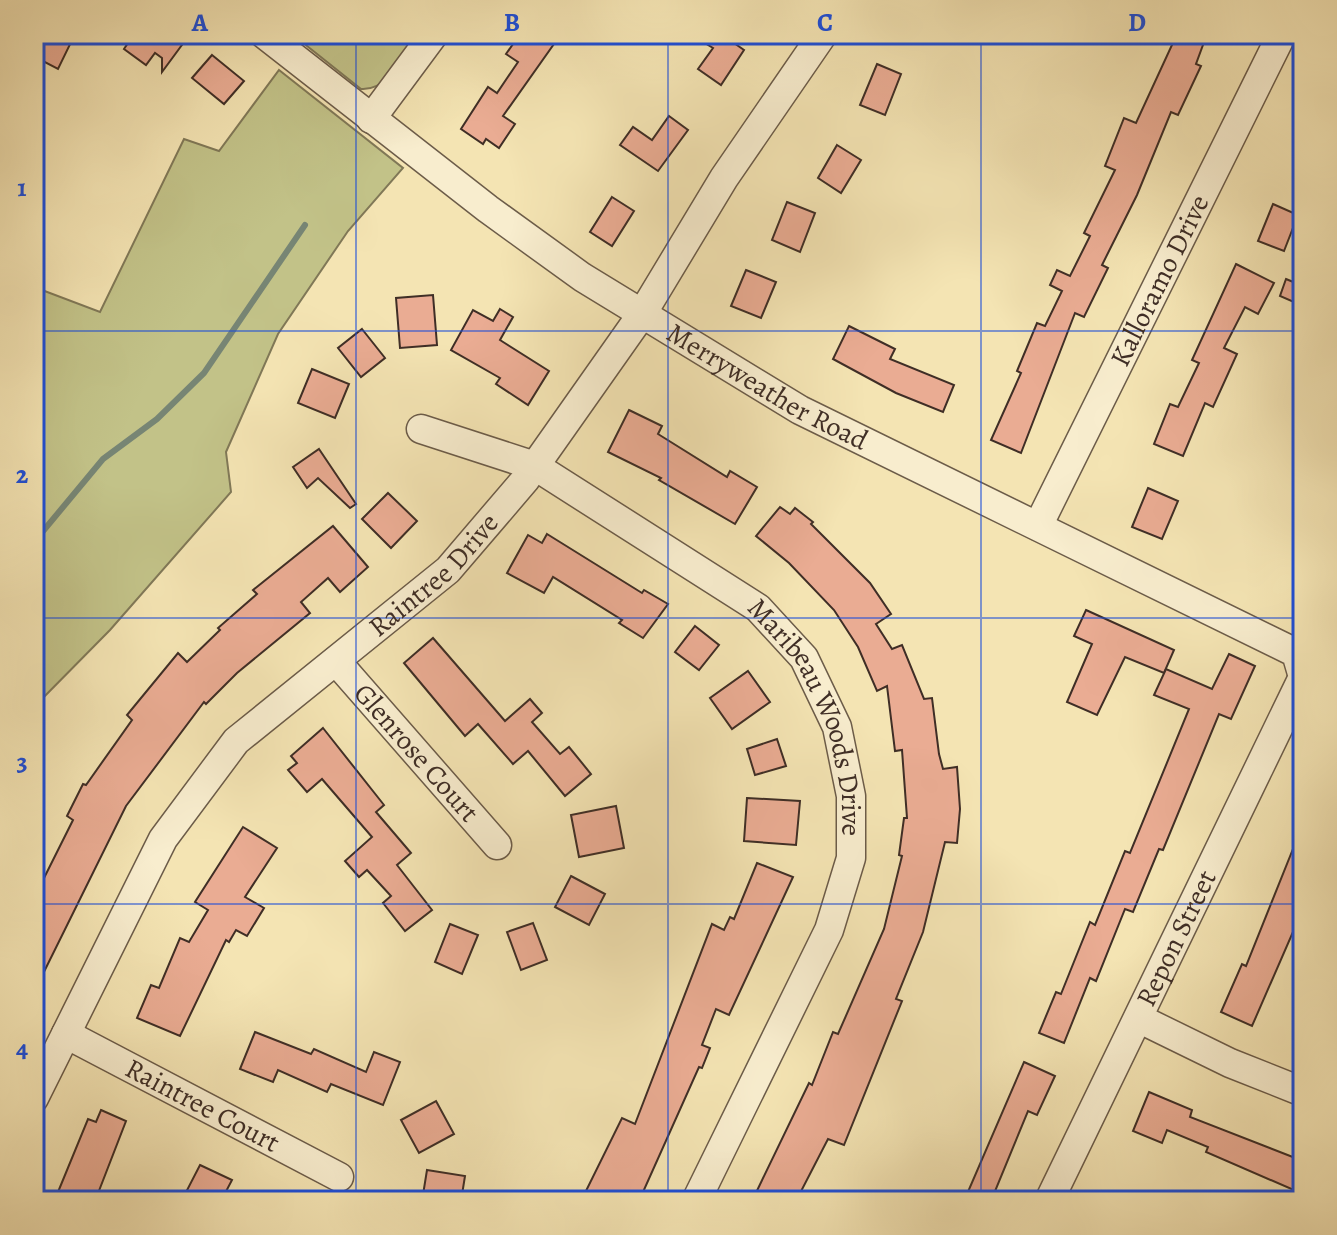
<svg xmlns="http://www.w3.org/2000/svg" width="1337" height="1235" font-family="Alegreya,serif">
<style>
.green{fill:#c2c288;stroke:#807857;stroke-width:2}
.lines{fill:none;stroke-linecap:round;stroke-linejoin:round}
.stream{stroke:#778574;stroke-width:6}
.building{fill:#eaac93;stroke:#3f2e26;stroke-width:2}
.minor-casing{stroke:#6c5c49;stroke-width:31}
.minor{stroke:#f8edce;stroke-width:28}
.grid{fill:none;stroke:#1d4ed8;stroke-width:2;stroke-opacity:0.55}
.labels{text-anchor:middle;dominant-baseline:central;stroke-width:6;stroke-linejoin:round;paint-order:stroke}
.street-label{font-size:28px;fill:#3f2e26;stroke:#f8edce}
.neatline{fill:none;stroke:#1d4ed8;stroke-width:3}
.grid-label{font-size:26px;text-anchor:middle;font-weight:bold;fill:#1d4ed8}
</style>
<rect width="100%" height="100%" fill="#f4e4b3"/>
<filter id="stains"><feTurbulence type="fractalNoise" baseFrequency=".0025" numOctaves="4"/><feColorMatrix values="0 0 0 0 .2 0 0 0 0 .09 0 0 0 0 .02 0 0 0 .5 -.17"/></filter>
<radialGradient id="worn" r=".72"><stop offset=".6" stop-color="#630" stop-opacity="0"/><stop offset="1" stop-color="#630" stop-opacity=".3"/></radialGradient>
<!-- green -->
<g class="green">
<path d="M292 34H419C404 55 389 91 361 89Z"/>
<polygon points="279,70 403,168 348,231 278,334 226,452 231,492 110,630 34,707 34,287 100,312 184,139 219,151"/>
</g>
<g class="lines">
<!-- stream -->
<polyline class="stream" points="34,542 103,459 157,419 204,373 305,225"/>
</g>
<!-- building -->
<g class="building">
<polygon points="49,34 75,34 58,69 37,58"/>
<polygon points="134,34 190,34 162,72 162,58 155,53 146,65 124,49"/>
<polygon points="520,34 561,34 503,116 515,124 499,148 486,139 483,144 461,129 488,87 497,93 518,62 506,54"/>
<polygon points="690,34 721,34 744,50 721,85 698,69 713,48"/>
<polygon points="1177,34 1207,34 1196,64 1201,66 1178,115 1171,112 1137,195 1102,265 1108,268 1084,317 1075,313 1021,453 991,440 1021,373 1017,371 1037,323 1045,326 1062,291 1050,285 1057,270 1070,276 1090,236 1084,233 1115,170 1105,166 1124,118 1136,123"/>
<polygon points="212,55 244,81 224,104 192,78"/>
<polygon points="877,64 901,74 885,115 860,105"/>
<polygon points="669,116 688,130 658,171 620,145 633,127 652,140"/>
<polygon points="837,145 861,160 841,193 818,178"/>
<polygon points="612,197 634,211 612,246 590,232"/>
<polygon points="787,202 815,213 800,252 772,240"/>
<polygon points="1273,204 1298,215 1284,251 1258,241"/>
<polygon points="1236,264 1274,283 1258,314 1245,307 1224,348 1237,354 1213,407 1205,403 1183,456 1154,444 1170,404 1178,407 1199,363 1192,360"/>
<polygon points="746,270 776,282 761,318 731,306"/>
<polygon points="1286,279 1303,286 1303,306 1280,296"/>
<polygon points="433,295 437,345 400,348 396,298"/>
<polygon points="500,309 513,317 500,340 549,371 528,405 496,384 500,378 451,350 473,310 493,321"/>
<polygon points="849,326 895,349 890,359 954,385 943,412 896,393 833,359"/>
<polygon points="362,329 385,358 361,377 338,348"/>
<polygon points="312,369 349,384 335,418 298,403"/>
<polygon points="629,410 662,426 658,434 727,477 730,471 757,487 735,524 659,480 661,478 608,452"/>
<polygon points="319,449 356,504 350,508 318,478 307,488 293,467"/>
<polygon points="1148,488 1178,501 1162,539 1132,527"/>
<polygon points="388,493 417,521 391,548 362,519"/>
<polygon points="780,507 790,514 795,508 813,522 811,524 870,583 891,614 876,624 892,649 902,645 924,699 932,698 939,754 943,769 957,767 960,809 957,843 945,842 923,932 896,999 902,1001 844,1145 828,1139 796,1201 752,1201 809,1083 812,1085 833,1032 838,1034 884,929 902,856 899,855 904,818 907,818 902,750 895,751 887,686 877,691 858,647 834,610 789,563 756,536"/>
<polygon points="333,526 368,567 340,592 328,578 301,602 310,613 237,673 206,704 204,702 126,806 34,992 34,898 73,820 67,816 83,784 86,785 132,720 127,715 178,653 187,662 220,630 218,628 257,594 253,590"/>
<polygon points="547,534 642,593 644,590 668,604 643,638 619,623 622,620 553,577 544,593 507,573 528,535 542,543"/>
<polygon points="1086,610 1174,650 1164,673 1125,657 1097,715 1067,702 1092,644 1074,636"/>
<polygon points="695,626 719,645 699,670 675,652"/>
<polygon points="433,638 505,721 530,699 542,713 532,722 560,754 569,747 591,774 565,796 528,751 513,764 478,724 465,736 404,663"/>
<polygon points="1229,654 1255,666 1231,719 1219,714 1163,850 1159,849 1133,912 1125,909 1096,981 1090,978 1064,1043 1039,1033 1056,992 1061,994 1090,922 1095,925 1125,851 1130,853 1189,709 1154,695 1166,669 1212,689"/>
<polygon points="748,671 770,702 732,729 710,698"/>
<polygon points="323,728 384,805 376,812 411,853 397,865 432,910 405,931 383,903 391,896 367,870 359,877 345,861 372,837 322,779 307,792 288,770 297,763 291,756"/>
<polygon points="777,739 786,766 755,775 747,749"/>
<polygon points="747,798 800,801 796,845 744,841"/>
<polygon points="616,806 624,848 579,857 571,815"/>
<polygon points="1303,824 1303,909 1252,1026 1221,1012 1242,964 1246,966"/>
<polygon points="243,827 277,848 245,897 264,908 247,936 236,930 229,942 226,940 180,1036 137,1018 151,985 159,988 180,938 189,942 208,910 195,902"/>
<polygon points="757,863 793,877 729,1015 716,1009 702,1045 710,1048 702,1068 699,1067 639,1201 581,1201 622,1118 635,1124 712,924 724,930 730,917 734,919"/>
<polygon points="571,876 605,894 589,925 555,907"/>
<polygon points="533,923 547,960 521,970 507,932"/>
<polygon points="450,924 478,935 462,974 435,962"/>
<polygon points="255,1032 311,1054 314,1049 366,1072 374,1052 400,1062 383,1105 331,1084 327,1092 278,1070 273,1082 240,1069"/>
<polygon points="1024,1062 1055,1076 1037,1115 1028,1111 991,1201 964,1201"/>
<polygon points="1149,1092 1192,1110 1190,1117 1303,1161 1303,1194 1206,1152 1208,1147 1167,1130 1162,1143 1133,1131"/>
<polygon points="436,1101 454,1134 419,1153 401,1120"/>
<polygon points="101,1110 126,1121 95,1201 82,1201 58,1192 88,1119 96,1122"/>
<polygon points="200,1165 232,1180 221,1201 194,1201 184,1196"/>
<polygon points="427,1170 465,1176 461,1201 422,1201"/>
</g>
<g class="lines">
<!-- minor casing -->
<g class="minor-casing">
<g id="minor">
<path id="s1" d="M264 34 488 209 582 277 800 410 1296 653 1303 677"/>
<polyline points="371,119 434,34"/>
<path id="s2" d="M421 429 535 466 758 608 804 658 837 727 851 796V858L829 930 696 1201"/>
<path id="s3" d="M1038 526 1282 34"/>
<path id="s4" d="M336 661 497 845"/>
<polyline points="1140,1019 1230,1063 1303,1092"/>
<path id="s5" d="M66 1034 339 1177"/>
<path id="s6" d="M34 1098 163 839 236 741 448 570 525 480 642 314 724 178 823 34"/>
<path id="s7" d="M1049 1201 1303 677"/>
</g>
</g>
<!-- minor -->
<use href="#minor" class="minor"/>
</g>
<!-- grid -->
<path class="grid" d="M356 34V1201M668 34V1201M981 34V1201M34 331H1303M34 618H1303M34 904H1303"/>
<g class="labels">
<!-- street labels -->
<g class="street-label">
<text stroke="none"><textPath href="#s3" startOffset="274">Kalloramo Drive</textPath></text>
<text stroke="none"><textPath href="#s1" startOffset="616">Merryweather Road</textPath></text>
<text stroke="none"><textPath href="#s6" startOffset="670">Raintree Drive</textPath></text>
<text stroke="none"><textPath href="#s2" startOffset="508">Maribeau Woods Drive</textPath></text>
<text stroke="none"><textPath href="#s4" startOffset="122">Glenrose Court</textPath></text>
<text stroke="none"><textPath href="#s7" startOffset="292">Repon Street</textPath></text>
<text stroke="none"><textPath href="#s5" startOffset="154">Raintree Court</textPath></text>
</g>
</g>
<!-- margin -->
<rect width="1337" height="1235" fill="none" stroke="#f4e4b3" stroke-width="88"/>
<rect x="44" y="44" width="1249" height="1147" class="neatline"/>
<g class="grid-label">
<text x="200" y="31">A</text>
<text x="512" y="31">B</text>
<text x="825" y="31">C</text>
<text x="1137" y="31">D</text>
<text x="22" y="196">1</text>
<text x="22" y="483">2</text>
<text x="22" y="770">3</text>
<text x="22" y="1057">4</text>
</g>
<rect width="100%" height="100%" filter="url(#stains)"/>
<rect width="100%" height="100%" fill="url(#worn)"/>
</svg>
